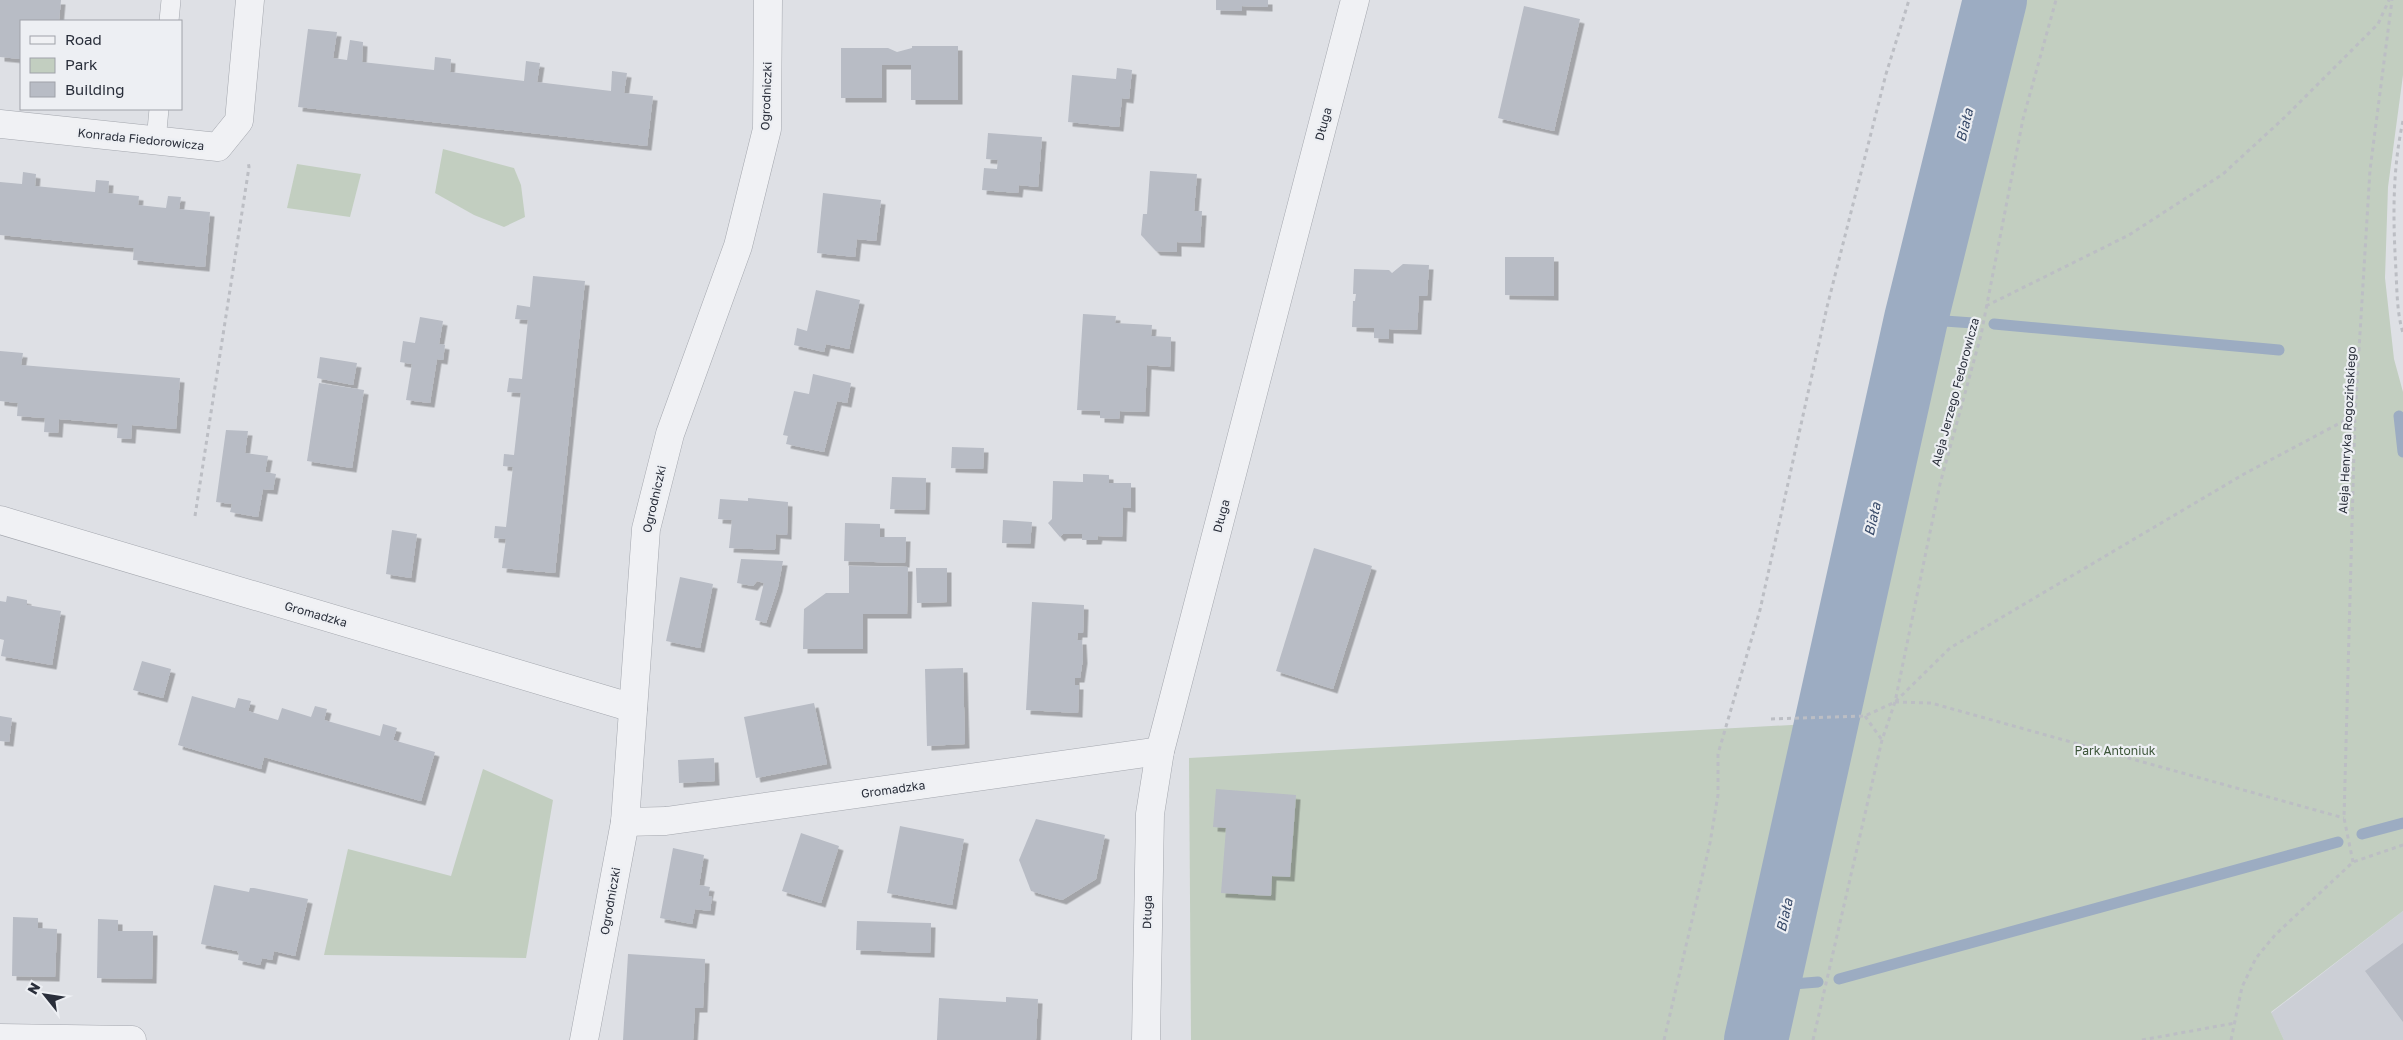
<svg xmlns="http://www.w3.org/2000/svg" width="2403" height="1040" font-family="'Golos Text',sans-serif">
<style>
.built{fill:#cccfd6}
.green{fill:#c2cec0}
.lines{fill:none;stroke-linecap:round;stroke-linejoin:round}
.stream{stroke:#9cacc2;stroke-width:11}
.river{stroke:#9cacc2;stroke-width:64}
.building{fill:#b8bcc5;filter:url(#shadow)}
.service-casing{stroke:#a4a7ae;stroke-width:20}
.minor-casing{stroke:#a4a7ae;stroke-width:29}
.path{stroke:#bcbec4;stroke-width:3;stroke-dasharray:4 4;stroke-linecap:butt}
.service{stroke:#f0f1f4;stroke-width:19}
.minor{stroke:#f0f1f4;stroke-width:28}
.labels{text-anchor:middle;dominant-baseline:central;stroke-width:4.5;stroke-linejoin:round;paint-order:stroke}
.street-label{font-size:12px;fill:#292e3a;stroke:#edeff3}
.park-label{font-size:12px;fill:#3b5438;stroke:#edeff3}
.water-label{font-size:14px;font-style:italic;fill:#384a69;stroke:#edeff3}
</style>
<defs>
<filter id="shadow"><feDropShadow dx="4.5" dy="4.5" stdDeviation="0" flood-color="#0004"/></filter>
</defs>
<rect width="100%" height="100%" fill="#dee0e5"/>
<!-- built -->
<polygon class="built" points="2403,911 2403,1040 2284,1040 2271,1013"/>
<!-- green -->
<g class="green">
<path d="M1998 0H2403V75L2388 187 2385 278 2394 359 2403 392V911L2271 1012 2284 1040H1757C1830 702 1906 366 1988 31Z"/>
<polygon points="443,149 514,168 521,185 525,217 504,227 474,215 435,193"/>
<polygon points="297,164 361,174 350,217 287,208"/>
<polygon points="1809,724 1739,1040 1191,1040 1189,758"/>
<polygon points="483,769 553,800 526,958 324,955 348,849 451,876"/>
</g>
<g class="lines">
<!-- stream -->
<g class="stream">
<polyline points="1916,319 1973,323"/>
<polyline points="1994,324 2279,350"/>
<polyline points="2399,416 2403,452"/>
<polyline points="2362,834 2403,823"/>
<polyline points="1839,979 2338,842"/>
<polyline points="1768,986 1818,982"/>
</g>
<!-- river -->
<polyline class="river" points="1756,1040 1916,319 1995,0"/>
</g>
<!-- building -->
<g class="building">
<polygon points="0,0 61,0 59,21 21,21 21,59 0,57"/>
<polygon points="1216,0 1268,0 1268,7 1242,6 1242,11 1216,10"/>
<polygon points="1524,6 1580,19 1554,131 1498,118"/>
<polygon points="308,29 337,32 333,58 347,60 350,40 363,42 362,62 434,70 435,57 451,59 450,72 524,81 526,61 540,63 537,82 611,91 612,71 627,73 624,93 653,96 647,146 298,107"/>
<polygon points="912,46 958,46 958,100 911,100 911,65 882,65 882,98 841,98 841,48 888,48 897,52 912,48"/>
<polygon points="1117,68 1132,70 1129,99 1122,98 1119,127 1068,122 1072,75 1116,79"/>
<polygon points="988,133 1042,137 1038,187 1019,185 1018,193 982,190 984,168 997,169 998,160 986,159"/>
<polygon points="1150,171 1197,174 1194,211 1202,211 1200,243 1177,242 1177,252 1156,251 1141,235 1143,214 1147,214"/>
<polygon points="23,172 36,174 35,186 95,192 96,180 109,181 108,193 139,196 138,205 166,208 168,196 181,197 179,209 210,212 205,267 133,260 134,248 0,235 0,182 22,184"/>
<polygon points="823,193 881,200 876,241 857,239 855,257 817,253"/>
<polygon points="1505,257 1554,257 1554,296 1505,295"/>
<polygon points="1403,264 1429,265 1427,296 1419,296 1417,330 1389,329 1389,339 1374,338 1374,328 1352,327 1353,301 1355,301 1356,294 1353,294 1354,269 1389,270 1392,273"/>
<polygon points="533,276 585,281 555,573 502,568 506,539 494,538 495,526 506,527 513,467 503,466 504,454 514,455 521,393 507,392 509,378 522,379 528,320 515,319 517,305 530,307"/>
<polygon points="816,290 860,300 849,349 826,344 824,352 794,345 797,328 807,331"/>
<polygon points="1083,314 1116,316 1115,323 1152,325 1151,336 1171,337 1170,367 1147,365 1145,412 1120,411 1119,419 1100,418 1100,411 1077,410"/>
<polygon points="420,317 443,321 439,344 445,345 443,360 437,359 430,403 406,400 412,364 400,362 403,341 415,343"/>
<polygon points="0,351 23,353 21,365 180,378 176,429 132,425 131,439 117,438 118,424 59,419 58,433 44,432 45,418 17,416 18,403 0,401"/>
<polygon points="320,357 357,363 353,385 317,378"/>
<polygon points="813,374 851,383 847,403 837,401 824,452 786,444 788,436 783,435 794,391 809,394"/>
<polygon points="319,383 364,390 352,468 307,461"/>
<polygon points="226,430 248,431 245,453 268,456 265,472 276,474 273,490 263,489 258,517 230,512 232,504 216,502"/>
<polygon points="952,447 984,448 983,469 951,468"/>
<polygon points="1083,474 1109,475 1109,483 1131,483 1131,508 1123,507 1122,537 1098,536 1097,540 1082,540 1082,534 1063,534 1060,537 1048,523 1052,519 1053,481 1083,482"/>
<polygon points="892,477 926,478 925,510 890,509"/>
<polygon points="748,498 788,502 787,535 776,534 775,550 729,548 732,520 718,519 720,499 748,501"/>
<polygon points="1003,520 1032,522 1030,544 1002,543"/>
<polygon points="845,523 880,524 880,537 906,537 905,563 844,561"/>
<polygon points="392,530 417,534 411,578 386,574"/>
<polygon points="1314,548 1372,566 1333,689 1276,671"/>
<polygon points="741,559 783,561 778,587 766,623 755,620 764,583 757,581 753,586 737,583"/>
<polygon points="849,566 908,567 907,614 863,614 863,649 803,649 804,609 826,593 849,593"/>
<polygon points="916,568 947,568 947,602 917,603"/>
<polygon points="680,577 713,584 700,648 666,641"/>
<polygon points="7,596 27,600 27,605 61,611 52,665 1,656 4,640 0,639 0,601 6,602"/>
<polygon points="1032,602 1084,605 1083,633 1078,633 1077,640 1082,640 1083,659 1080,678 1075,678 1075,685 1079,685 1078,713 1026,710"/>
<polygon points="142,661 171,669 163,698 133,690"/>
<polygon points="963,668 965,744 927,746 925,669"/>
<polygon points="192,696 235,708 238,698 251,701 248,711 278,720 282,708 311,717 315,706 327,709 324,720 380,736 383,724 397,728 393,740 435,752 421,801 264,757 261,769 178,745"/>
<polygon points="814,703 827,764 756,778 744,717"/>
<polygon points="0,716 12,718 9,742 0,741"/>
<polygon points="714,758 715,781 679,783 678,760"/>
<polygon points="1216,789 1296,795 1290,877 1272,876 1271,896 1221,893 1226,828 1213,827"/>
<polygon points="1036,819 1105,835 1096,879 1062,900 1031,891 1019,860"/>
<polygon points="900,826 964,839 952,905 887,893"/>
<polygon points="801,833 839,846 821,903 782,891"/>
<polygon points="673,848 704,855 699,885 710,887 708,896 712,897 710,911 695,909 692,924 660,918"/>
<polygon points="214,885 249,892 250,888 254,888 308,899 295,956 274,951 272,960 262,958 260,965 238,960 239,954 237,951 201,944"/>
<polygon points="13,917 38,918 38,928 57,929 55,977 12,976"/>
<polygon points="98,919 118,920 118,931 153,931 152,979 97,978"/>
<polygon points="857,921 931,923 930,953 856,950"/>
<polygon points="2403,943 2403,1022 2365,971"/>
<polygon points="628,954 705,959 703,1008 695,1008 693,1040 623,1040"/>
<polygon points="1006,997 1038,999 1036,1040 937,1040 939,998 1006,1002"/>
</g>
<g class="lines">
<!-- service casing -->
<g class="service-casing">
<g id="service">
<polyline points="169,21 171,0"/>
<polyline points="156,141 159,109"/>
</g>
</g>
<!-- minor casing -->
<g class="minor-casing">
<g id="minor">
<polyline points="0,124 218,147 239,121 250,0"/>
<polyline points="0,520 633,708"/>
<polyline points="625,822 666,821 1160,751"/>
<polyline points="0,1038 132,1040"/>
<polyline points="584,1040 625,822 646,529 670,434 738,246 767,129 768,0"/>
<polyline points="1146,1040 1150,814 1160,751 1355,0"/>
</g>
</g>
<!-- path -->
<g class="path">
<path d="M2403 121C2392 171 2393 221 2396 271 2397 292 2397 313 2403 333"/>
<polyline points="1986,306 2129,235 2223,174 2285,117 2378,24 2389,0"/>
<polyline points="195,516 249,167 248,161"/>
<polyline points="1895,702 1931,703 2344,818"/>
<polyline points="1865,716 1882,740"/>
<polyline points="1771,719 1865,716 1895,702 1950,648 2244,474 2355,415"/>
<polyline points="2353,862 2344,818 2355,415 2370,170 2392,0"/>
<polyline points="1664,1040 1710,843 1718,795 1718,754 1760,610 1827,307 1886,74 1909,0"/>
<polyline points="1813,1040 1882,740 1895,702 1940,484 1981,335 2023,119 2056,0"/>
<polyline points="2142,1040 2235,1023"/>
<polyline points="2231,1040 2242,987 2256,958 2275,935 2353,862 2403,845"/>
</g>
<!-- service -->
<use href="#service" class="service"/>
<!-- minor -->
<use href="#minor" class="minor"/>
</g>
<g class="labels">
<!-- street labels -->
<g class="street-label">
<text transform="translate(766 96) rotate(-88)">Ogrodniczki</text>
<text transform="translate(1323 124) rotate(-75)">Długa</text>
<text transform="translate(141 139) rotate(6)">Konrada Fiedorowicza</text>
<text transform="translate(1955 392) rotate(-75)">Aleja Jerzego Fedorowicza</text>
<text transform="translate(2347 430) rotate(-87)">Aleja Henryka Rogozińskiego</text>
<text transform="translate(654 499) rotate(-77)">Ogrodniczki</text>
<text transform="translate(1221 516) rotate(-75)">Długa</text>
<text transform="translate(316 614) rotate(16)">Gromadzka</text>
<text transform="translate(893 789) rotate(-8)">Gromadzka</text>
<text transform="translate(610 901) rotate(-80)">Ogrodniczki</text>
<text transform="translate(1147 912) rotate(-88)">Długa</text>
</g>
<!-- park labels -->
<g class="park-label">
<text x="2115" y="750">Park Antoniuk</text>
</g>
<!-- water labels -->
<g class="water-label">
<text transform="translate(1964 125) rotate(-76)">Biała</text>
<text transform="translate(1872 519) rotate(-77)">Biała</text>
<text transform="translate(1784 915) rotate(-77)">Biała</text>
</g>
</g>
<!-- legend -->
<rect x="20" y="20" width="162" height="90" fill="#edeff3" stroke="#9fa2a9"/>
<rect x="30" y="36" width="25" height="8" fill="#f0f1f4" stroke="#9fa2a9"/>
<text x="65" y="45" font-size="15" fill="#292e3a">Road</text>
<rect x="30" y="58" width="25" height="15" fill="#c2cec0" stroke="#9fa2a9"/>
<text x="65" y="70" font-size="15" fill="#292e3a">Park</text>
<rect x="30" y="82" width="25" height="15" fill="#b8bcc5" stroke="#9fa2a9"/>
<text x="65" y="95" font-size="15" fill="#292e3a">Building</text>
<!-- north arrow -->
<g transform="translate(45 995) rotate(300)" stroke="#edeff3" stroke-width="4" paint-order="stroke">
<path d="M0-4L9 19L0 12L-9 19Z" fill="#292e3a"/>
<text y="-8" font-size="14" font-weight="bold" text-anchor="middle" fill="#292e3a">N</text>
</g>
</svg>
